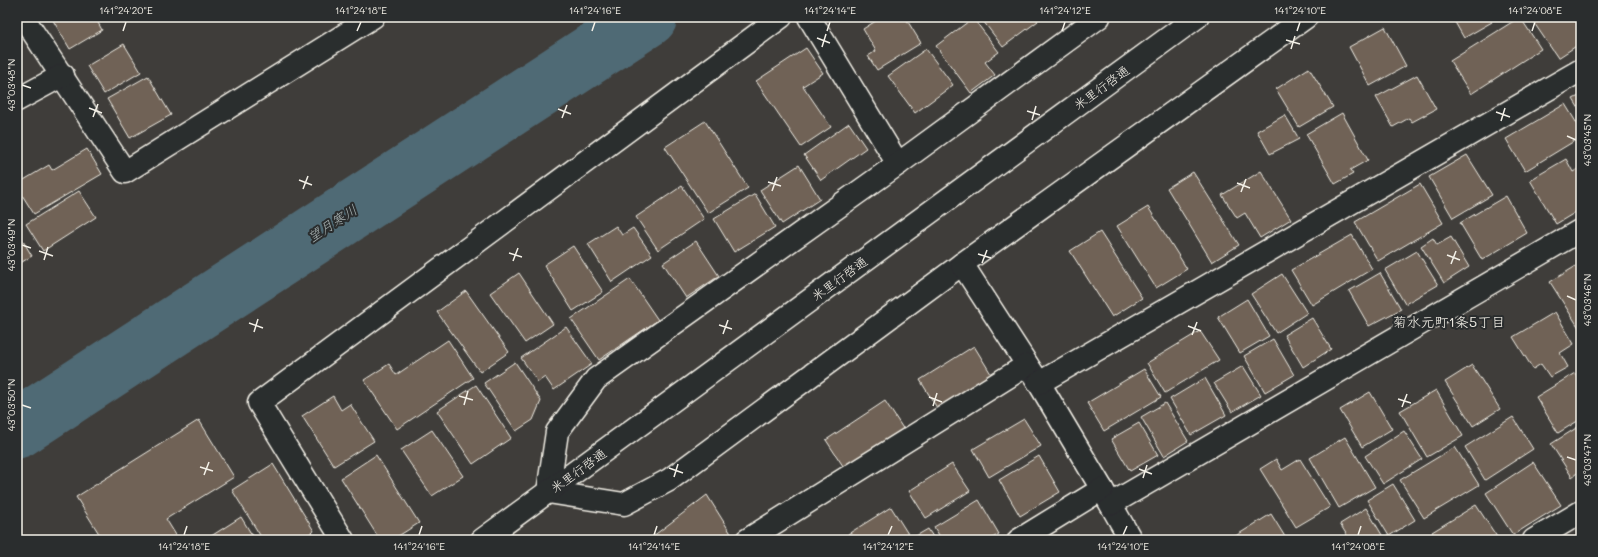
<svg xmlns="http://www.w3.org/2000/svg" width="1598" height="557" font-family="Mali,'Klee One',sans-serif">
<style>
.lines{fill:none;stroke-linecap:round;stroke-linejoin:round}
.river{stroke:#506a75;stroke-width:59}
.building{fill:#6f6256;stroke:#f4f1e8}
.street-casing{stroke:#f4f1e8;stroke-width:25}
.secondary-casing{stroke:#f4f1e8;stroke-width:25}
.street{stroke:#2a2d2e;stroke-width:22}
.secondary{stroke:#2a2d2e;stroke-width:22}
.ticks{fill:none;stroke:#f4f1e8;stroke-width:1.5}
.labels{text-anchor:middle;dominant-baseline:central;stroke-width:4;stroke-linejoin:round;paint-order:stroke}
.street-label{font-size:13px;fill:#f4f1e8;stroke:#2a2d2e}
.water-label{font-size:14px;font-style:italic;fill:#aab4b4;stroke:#2a2d2e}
.neighbourhood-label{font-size:14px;fill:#f4f1e8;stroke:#2a2d2e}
.neatline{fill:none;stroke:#f4f1e8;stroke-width:1.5}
.ticks-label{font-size:10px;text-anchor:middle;fill:#f4f1e8}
</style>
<rect width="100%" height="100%" fill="#3f3d3a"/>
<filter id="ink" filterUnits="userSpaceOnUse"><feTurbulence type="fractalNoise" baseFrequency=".025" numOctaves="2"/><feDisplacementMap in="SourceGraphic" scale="8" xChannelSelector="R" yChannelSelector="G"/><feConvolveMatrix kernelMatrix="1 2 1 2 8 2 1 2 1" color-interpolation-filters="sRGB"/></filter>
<g filter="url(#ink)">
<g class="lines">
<!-- river -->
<polyline class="river" points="17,429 648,17"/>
</g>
<!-- building -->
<g class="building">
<polygon points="51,17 95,17 102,30 70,49"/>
<polygon points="882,17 905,17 921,43 877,70 868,56 876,51 863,29"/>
<polygon points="980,17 1035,17 1038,21 1003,47"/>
<polygon points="1452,17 1489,17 1492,22 1464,38"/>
<polygon points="1520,17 1541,49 1471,94 1450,61"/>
<polygon points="1530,17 1581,17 1581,43 1558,58"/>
<polygon points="973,18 999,52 985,62 995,75 971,93 936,46"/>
<polygon points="1385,27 1406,66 1370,86 1349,47"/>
<polygon points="124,44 141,72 104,94 87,66"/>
<polygon points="806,48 823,73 803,86 831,127 801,147 756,81"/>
<polygon points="926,49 953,85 915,113 888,76"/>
<polygon points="1309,68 1333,107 1299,127 1276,89"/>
<polygon points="1417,75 1436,109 1412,122 1409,118 1393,127 1376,97"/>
<polygon points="148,76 171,115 130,138 107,99"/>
<polygon points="1581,95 1581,112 1573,99"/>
<polygon points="1565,104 1581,130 1581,137 1525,171 1506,139"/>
<polygon points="1342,113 1368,160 1350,170 1353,174 1335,184 1306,134"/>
<polygon points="1285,115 1299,139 1270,154 1257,131"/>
<polygon points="705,121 748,188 708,213 665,147"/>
<polygon points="849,123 866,148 821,180 804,155"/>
<polygon points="87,149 102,174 34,214 17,187 17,184 49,165 52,170"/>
<polygon points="1467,155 1492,195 1453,218 1429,177"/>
<polygon points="1566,159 1573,172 1581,167 1581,209 1556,224 1530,180"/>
<polygon points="799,165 820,199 782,224 760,190"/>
<polygon points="1261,171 1291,219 1260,238 1245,213 1237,218 1222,195"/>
<polygon points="1193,172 1239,245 1212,262 1167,188"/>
<polygon points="1420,184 1443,223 1378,261 1355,222"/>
<polygon points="682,186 704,219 658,250 636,217"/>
<polygon points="79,191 96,217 43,251 26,224"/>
<polygon points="755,194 775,227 734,252 714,219"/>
<polygon points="1506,196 1527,233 1482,260 1460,223"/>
<polygon points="1148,207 1187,269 1156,288 1117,226"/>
<polygon points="616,226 622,235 633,228 652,255 612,282 588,244"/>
<polygon points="17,231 32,256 17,265"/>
<polygon points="1100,232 1142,298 1112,317 1070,251"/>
<polygon points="1352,235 1372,269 1312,305 1291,270"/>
<polygon points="1451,237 1469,267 1444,283 1421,246 1433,238 1437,245"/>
<polygon points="696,241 719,276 686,298 663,263"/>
<polygon points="573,246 603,292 573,311 544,265"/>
<polygon points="1417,251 1438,285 1405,304 1385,270"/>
<polygon points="1581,263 1581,331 1550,282"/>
<polygon points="519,273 553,324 525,343 490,293"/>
<polygon points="1380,273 1401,309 1369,326 1349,291"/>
<polygon points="1282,274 1307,313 1276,333 1251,294"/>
<polygon points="630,279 658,320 599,360 571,319"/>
<polygon points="466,291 509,352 480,372 437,312"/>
<polygon points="1247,299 1269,336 1240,353 1218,317"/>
<polygon points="1555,312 1574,344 1560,353 1568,367 1550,377 1541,364 1533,369 1513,337"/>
<polygon points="1312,318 1331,349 1303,367 1284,335"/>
<polygon points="566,327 592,364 554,390 545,377 538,382 521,358"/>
<polygon points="1200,331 1219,360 1165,393 1147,363"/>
<polygon points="1273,339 1294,375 1265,392 1244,356"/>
<polygon points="448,340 473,378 397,429 364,380 389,364 396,375"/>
<polygon points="974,346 996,382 942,416 920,380"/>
<polygon points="515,362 541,401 533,420 516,431 484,383"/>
<polygon points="1472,365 1500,409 1473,426 1445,382"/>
<polygon points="1243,366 1261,395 1232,412 1214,383"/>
<polygon points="1144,369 1161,397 1104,431 1087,403"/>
<polygon points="1575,373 1581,383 1581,419 1558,433 1536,397"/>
<polygon points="1205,378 1226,415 1191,435 1170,399"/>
<polygon points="476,385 511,438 473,464 437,411"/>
<polygon points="1436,390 1463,436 1427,457 1400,411"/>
<polygon points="1370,392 1392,429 1362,447 1340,410"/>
<polygon points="333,396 341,410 350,404 374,441 334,466 302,416"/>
<polygon points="885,401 906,433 847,472 826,440"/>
<polygon points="1165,403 1188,441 1164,456 1141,417"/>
<polygon points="1513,417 1533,449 1485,480 1465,447"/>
<polygon points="1024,419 1041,446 989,477 973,449"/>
<polygon points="199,420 234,477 166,519 179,540 103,540 76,497"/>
<polygon points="1139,423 1158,455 1130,471 1111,439"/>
<polygon points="1581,425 1581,470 1572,477 1551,444"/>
<polygon points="432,430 463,476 432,496 401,450"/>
<polygon points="1404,431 1422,459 1383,484 1365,456"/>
<polygon points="1345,437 1375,487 1339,508 1310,458"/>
<polygon points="1455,447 1479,485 1424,518 1400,480"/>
<polygon points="376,455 419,523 392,540 380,540 341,478"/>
<polygon points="1039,456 1060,492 1020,516 999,480"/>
<polygon points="1276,459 1282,470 1300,459 1330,507 1296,527 1260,469"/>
<polygon points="1533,462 1561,505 1513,535 1486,493"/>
<polygon points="273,464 314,531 299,540 263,540 232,490"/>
<polygon points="952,464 970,491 926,518 909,491"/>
<polygon points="1393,484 1415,520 1389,536 1367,500"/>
<polygon points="707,495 735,540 648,540"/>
<polygon points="979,500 999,534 989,540 942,540 934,527"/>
<polygon points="1476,505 1497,537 1493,540 1437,540 1432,532"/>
<polygon points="891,507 908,534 899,540 852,540 848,534"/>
<polygon points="1366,508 1385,540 1350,540 1340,524"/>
<polygon points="1271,514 1287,540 1229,540"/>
<polygon points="241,517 255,540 205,540"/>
<polygon points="928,529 935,540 909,540"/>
</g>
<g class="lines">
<!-- street casing -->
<g class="street-casing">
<g id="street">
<polyline points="23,17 125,172 373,17"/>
<polyline points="809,17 898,164"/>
<polyline points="1099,17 898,164 596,379 557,432 548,492 624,504 669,480 962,264 1306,17"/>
<polyline points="17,100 63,75"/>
<polyline points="962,264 1039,383 1102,489 1131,540"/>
<polyline points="1039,383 1581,70"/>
<polyline points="1111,504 1581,230"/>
<polyline points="343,540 259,403 781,17"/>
<polyline points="747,540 1027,365"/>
<polyline points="1019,540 1102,489"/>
<polyline points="1534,540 1581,512"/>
</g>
</g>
<!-- secondary casing -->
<g class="secondary-casing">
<polyline id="secondary" points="482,540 1197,17"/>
</g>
<!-- street -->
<use href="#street" class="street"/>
<!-- secondary -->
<use href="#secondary" class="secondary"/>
</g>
</g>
<!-- ticks -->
<path class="ticks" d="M123 31 126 22M357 31 361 22M592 31 595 22M827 31 830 22M1062 31 1065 22M1297 31 1300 22M1532 31 1535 22M817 38 830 43M1286 40 1300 44M822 47 826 34M1291 49 1295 36M22 85 31 88M89 108 102 113M558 109 571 114M1027 111 1040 115M1496 112 1510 117M93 117 98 104M562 118 567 105M1032 120 1036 106M1501 121 1505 108M1567 136 1576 140M299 180 312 185M768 182 781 186M1237 183 1250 188M303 189 308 176M772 191 777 177M1241 192 1246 179M22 245 31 248M39 251 53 256M509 253 522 257M978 254 991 258M1447 255 1460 260M44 260 48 247M513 261 518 248M982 263 987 250M1451 264 1456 251M1567 296 1576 300M249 323 263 328M719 325 732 329M1188 326 1201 331M254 332 258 319M723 334 728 320M1192 335 1197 322M459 396 473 400M929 397 942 402M1398 399 1411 403M22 405 31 408M464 405 468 391M933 406 937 393M1402 407 1407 394M1567 457 1576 460M200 467 213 471M669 468 683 473M1139 469 1152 474M204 475 209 462M674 477 678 464M1143 478 1147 465M184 535 187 526M419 535 422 526M654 535 657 526M888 535 892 526M1123 535 1127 526M1358 535 1361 526"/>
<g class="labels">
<!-- street labels -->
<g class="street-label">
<text transform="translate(1101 87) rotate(-36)">米里行啓通</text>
<text transform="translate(839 278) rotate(-36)">米里行啓通</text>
<text transform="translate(578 470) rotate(-36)">米里行啓通</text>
</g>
<!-- water labels -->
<g class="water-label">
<text transform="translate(332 223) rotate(-33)">望月寒川</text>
</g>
<!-- neighbourhood labels -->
<g class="neighbourhood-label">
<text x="1449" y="321">菊水元町1条5丁目</text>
</g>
</g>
<!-- margin -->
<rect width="1598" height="557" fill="none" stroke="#2a2d2e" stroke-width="44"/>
<rect x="22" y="22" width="1554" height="513" class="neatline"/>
<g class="ticks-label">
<text x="126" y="14">141°24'20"E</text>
<text x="361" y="14">141°24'18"E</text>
<text x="595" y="14">141°24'16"E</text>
<text x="830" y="14">141°24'14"E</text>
<text x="1065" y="14">141°24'12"E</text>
<text x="1300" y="14">141°24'10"E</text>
<text x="1535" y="14">141°24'08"E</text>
<text transform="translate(11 85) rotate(-90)" y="4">43°03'48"N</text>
<text transform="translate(1587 140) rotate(-90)" y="4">43°03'45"N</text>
<text transform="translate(11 245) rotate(-90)" y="4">43°03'49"N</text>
<text transform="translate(1587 300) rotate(-90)" y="4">43°03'46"N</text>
<text transform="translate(11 405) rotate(-90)" y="4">43°03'50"N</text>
<text transform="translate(1587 460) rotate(-90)" y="4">43°03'47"N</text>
<text x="184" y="550">141°24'18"E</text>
<text x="419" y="550">141°24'16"E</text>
<text x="654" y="550">141°24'14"E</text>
<text x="888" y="550">141°24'12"E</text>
<text x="1123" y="550">141°24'10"E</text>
<text x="1358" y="550">141°24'08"E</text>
</g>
</svg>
